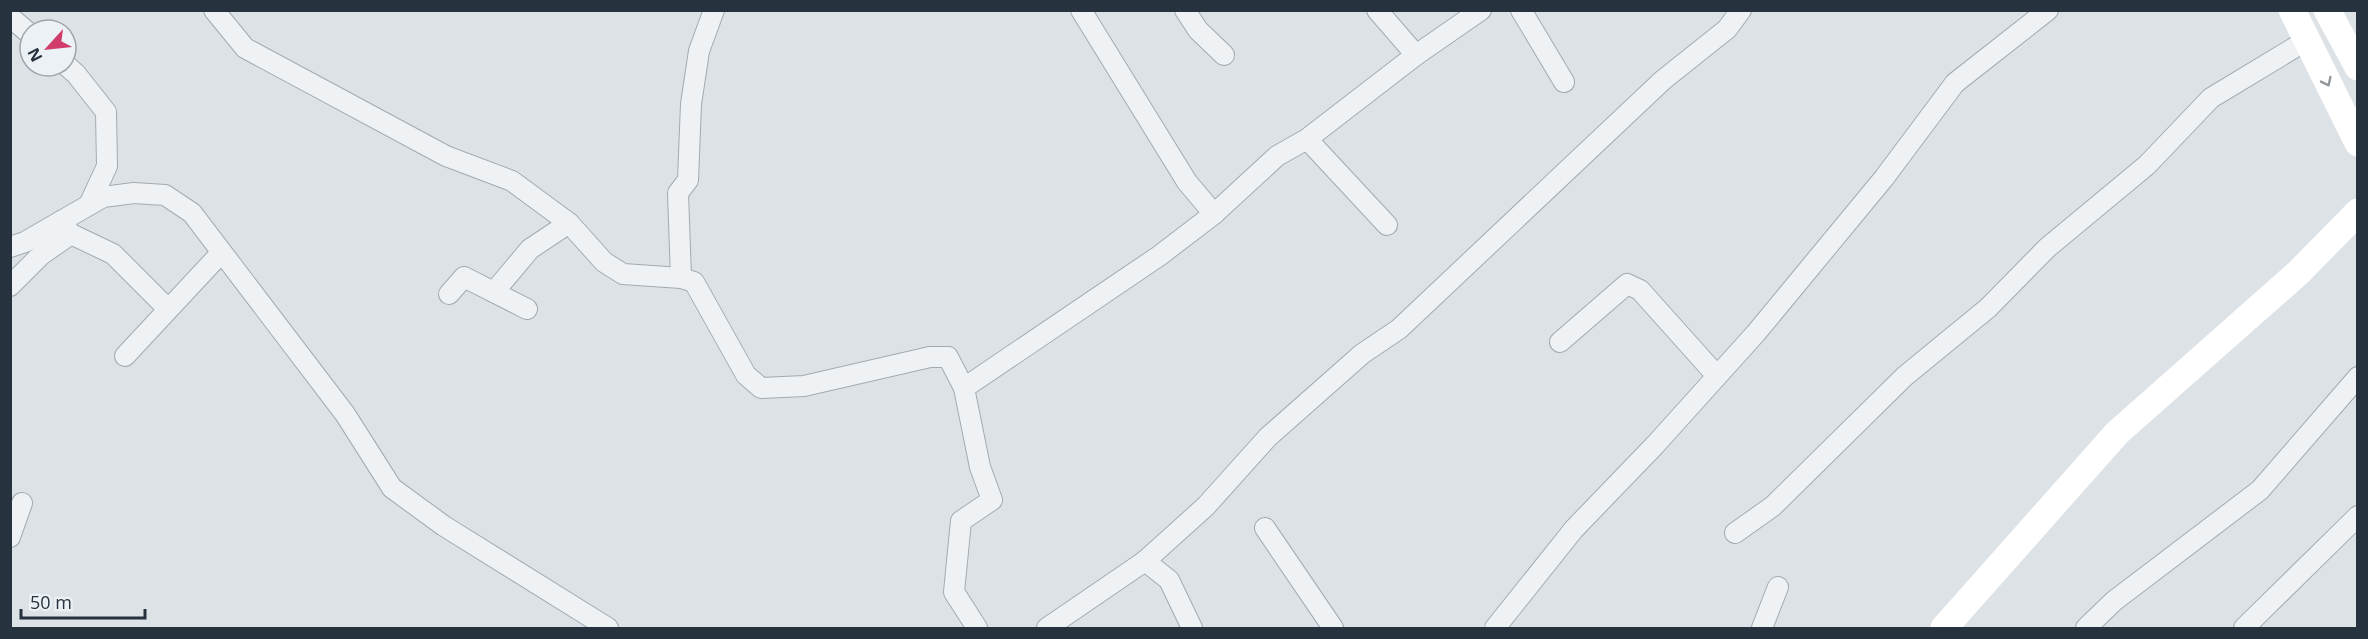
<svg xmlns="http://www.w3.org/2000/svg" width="2368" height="639" font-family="'Open Sans',sans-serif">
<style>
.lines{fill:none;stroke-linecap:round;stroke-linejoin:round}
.street-casing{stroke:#a2aab1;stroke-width:22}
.street{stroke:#eff2f5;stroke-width:20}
.secondary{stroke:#fff;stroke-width:27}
.oneway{stroke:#92989e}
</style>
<rect width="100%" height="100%" fill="#dde2e7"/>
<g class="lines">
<!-- street casing -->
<g class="street-casing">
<g id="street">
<polyline points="214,10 245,48 446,156 512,181 569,223 604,262 623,274 681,278 694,282 746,375 761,388 804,386 930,357 948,357 964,388"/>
<polyline points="1081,10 1187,182 1214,214"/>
<polyline points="1185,10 1198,30 1224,55"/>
<polyline points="1377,10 1416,55"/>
<polyline points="1521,10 1564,82"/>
<polyline points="10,17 30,34"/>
<polyline points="66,65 76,74 106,112 107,166 89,205"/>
<polyline points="1307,139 1387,225"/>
<polyline points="61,221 71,234 113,254 168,309"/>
<polyline points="10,247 25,242 103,197 134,193 165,195 192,213 345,414 392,488 444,526 608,628"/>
<polyline points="681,278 678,193 688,180 691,104 699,51 714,10"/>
<polyline points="10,286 41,255 71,234"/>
<polyline points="494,292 530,249 569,223"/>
<polyline points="449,294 464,277 527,309"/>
<polyline points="1560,342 1627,284 1640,290 1717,376"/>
<polyline points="125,356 221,253"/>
<polyline points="1265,528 1333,628"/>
<polyline points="1735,533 1773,506 1905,376 1988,308 2047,248 2147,165 2211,98 2307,40"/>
<polyline points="10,537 22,503"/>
<polyline points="1145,561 1169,580 1192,628"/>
<polyline points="977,628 954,592 961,521 992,500 980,467 964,388 1159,256 1214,214 1277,156 1307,139 1416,55 1481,10"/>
<polyline points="1047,628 1145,561 1206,506 1268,437 1362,354 1399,329 1663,80 1727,29 1741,10"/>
<polyline points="1495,628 1574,529 1655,445 1756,333 1884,178 1955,83 2048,10"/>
<polyline points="1762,628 1778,587"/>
<polyline points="2086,628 2114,601 2260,490 2358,377"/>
<polyline points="2244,628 2358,516"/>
</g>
</g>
<!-- street -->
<use href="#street" class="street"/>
<!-- secondary -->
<g class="secondary">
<polyline points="2292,10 2358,143"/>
<polyline points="2327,10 2358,67"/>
<polyline points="1944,628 2117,433 2298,273 2358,212"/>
</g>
</g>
<!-- one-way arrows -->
<defs><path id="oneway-chevron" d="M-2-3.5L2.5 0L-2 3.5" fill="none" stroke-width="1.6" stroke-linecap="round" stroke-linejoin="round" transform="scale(1.5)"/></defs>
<use class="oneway" href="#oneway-chevron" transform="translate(2327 82) rotate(64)"/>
<!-- border -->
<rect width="2368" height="639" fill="none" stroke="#26323e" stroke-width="24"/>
<!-- north arrow -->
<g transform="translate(48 48) rotate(243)"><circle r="28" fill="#ecf1f5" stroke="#9da5ac" stroke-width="1.5"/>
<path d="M0-4.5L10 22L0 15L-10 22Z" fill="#d13d6a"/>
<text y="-9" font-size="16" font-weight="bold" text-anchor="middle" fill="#26323e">N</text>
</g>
<!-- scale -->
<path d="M21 609v9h124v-9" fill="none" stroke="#26323e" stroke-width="3"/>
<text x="30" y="609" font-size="18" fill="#26323e" stroke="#ecf1f5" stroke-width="4.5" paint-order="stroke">50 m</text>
</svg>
